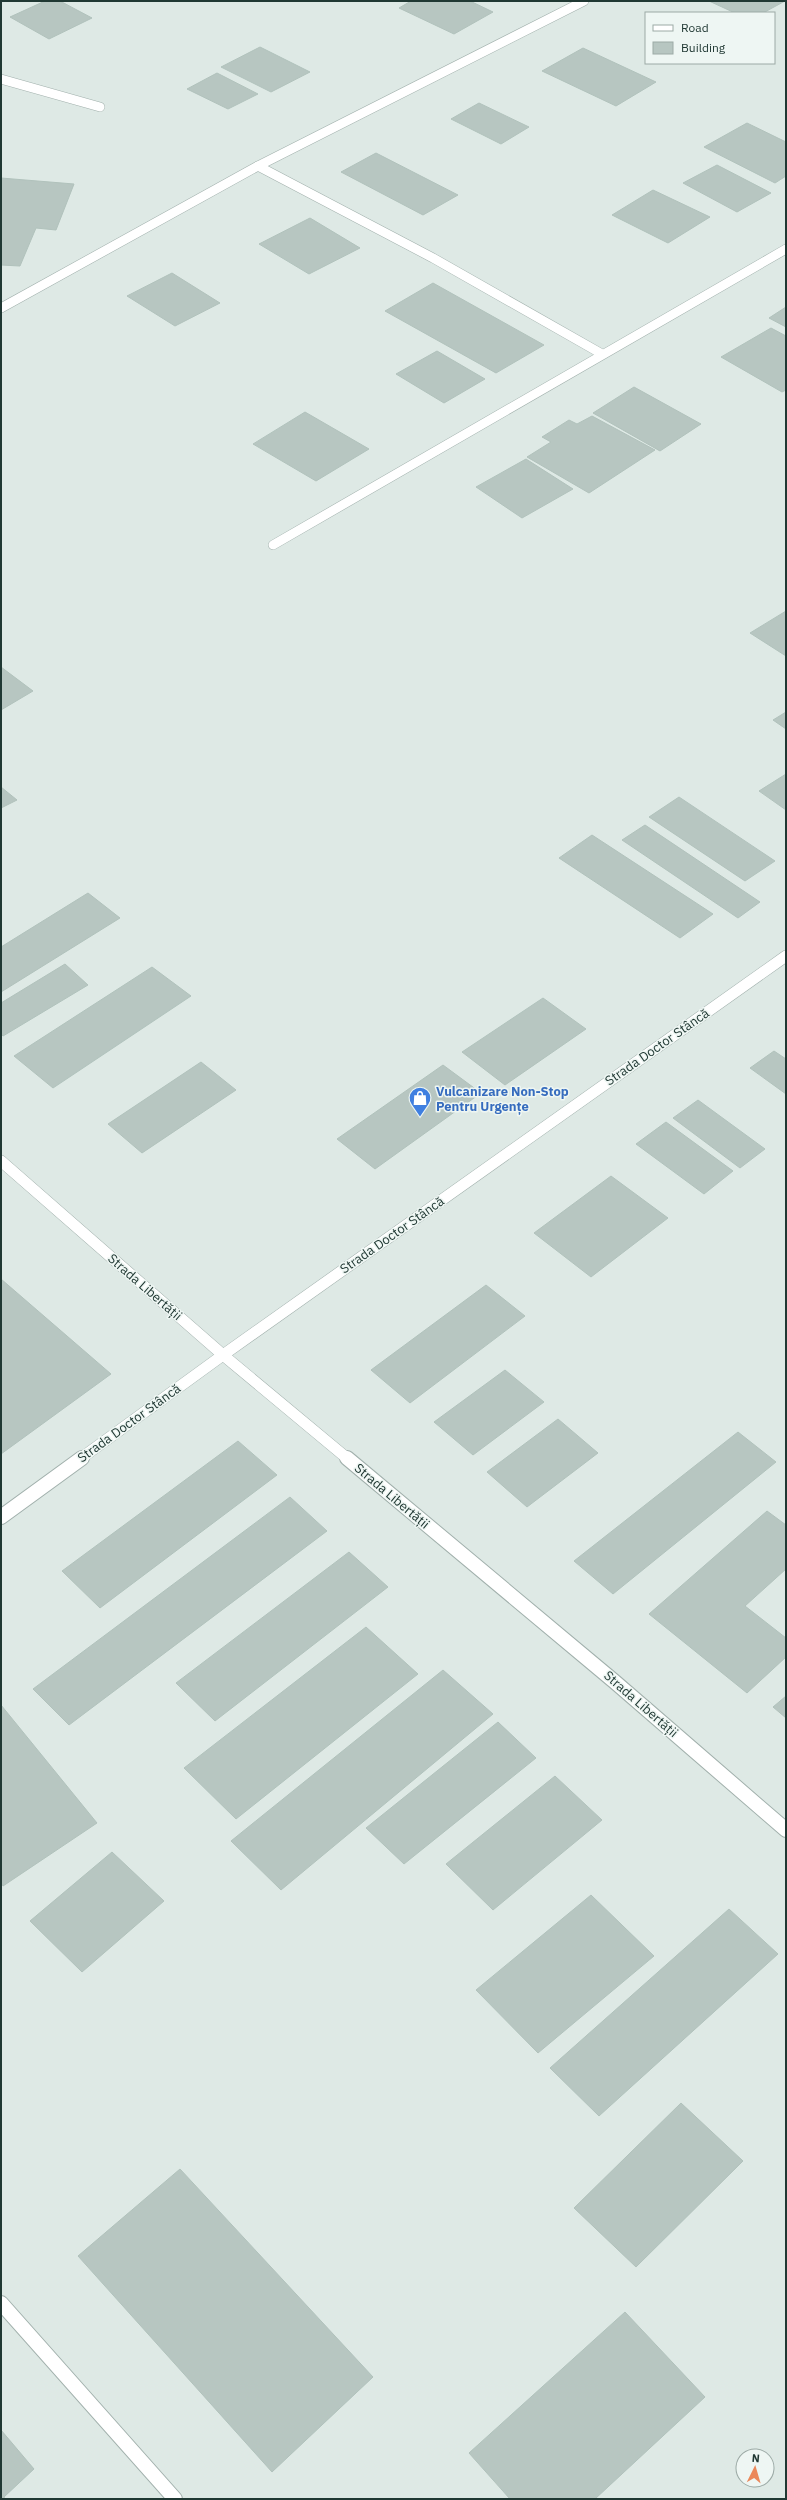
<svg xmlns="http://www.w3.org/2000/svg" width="787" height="2500" font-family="'IBM Plex Sans',sans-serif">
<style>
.building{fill:#b7c6c1;stroke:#b1c2bc}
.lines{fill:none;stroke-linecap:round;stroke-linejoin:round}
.lane-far1-casing{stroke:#a1b0ac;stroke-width:10}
.lane-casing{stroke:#a1b0ac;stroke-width:16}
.street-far2-casing{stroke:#a1b0ac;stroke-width:10}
.street-far1-casing{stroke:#a1b0ac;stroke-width:12}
.street-casing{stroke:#a1b0ac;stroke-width:16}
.lane-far1{stroke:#fff;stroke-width:9}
.lane{stroke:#fff;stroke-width:14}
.street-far2{stroke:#fff;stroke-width:9}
.street-far1{stroke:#fff;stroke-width:11}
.street{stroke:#fff;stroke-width:14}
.labels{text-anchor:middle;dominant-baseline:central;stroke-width:3;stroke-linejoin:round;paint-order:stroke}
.street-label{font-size:13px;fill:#203833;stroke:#eef6f3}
.shop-label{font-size:13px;font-weight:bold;fill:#366cbe;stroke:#eef6f3;text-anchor:start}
</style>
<rect width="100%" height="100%" fill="#dee9e5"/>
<!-- building -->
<g class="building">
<polygon points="45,1 60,1 92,18 49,39 10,17"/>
<polygon points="411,1 470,1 493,12 454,34 399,8"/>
<polygon points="709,1 785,1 763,13 735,13"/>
<polygon points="260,47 310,72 271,92 221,67"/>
<polygon points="583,48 656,82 616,106 542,71"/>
<polygon points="217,73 258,94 228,109 187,89"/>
<polygon points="479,103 529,127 501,144 451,119"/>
<polygon points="747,123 786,142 786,176 775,183 704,147"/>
<polygon points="376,153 458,195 423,215 341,172"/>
<polygon points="717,165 771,193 737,212 683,183"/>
<polygon points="1,178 74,184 56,230 36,228 20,266 1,265"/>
<polygon points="653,190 710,217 668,243 612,215"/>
<polygon points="310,218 360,248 309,274 259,244"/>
<polygon points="172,273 220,303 175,326 127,296"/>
<polygon points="433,283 544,345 496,373 385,311"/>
<polygon points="786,307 786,327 769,318"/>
<polygon points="771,328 786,336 786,390 782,392 721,357"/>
<polygon points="437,351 485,379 444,403 396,374"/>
<polygon points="634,387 701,424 660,451 593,413"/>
<polygon points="305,412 369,449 316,481 253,444"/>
<polygon points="592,416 655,450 589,493 527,457 551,442 542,437 569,420 577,424"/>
<polygon points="526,459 573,489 522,518 476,487"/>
<polygon points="786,611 786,656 750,633"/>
<polygon points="1,667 33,691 1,710"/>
<polygon points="786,712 786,729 773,720"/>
<polygon points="786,774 786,810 759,791"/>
<polygon points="1,787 17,800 1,808"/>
<polygon points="679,797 775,861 745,881 649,817"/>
<polygon points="645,825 760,902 738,918 622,840"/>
<polygon points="592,835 713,914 680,938 559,858"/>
<polygon points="88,893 120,918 1,992 1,947"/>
<polygon points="65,964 88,985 3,1036 1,1034 1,1003"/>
<polygon points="152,967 191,996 53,1088 14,1056"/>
<polygon points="543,998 586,1029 505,1085 462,1052"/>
<polygon points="774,1051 786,1059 786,1094 750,1068"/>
<polygon points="201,1062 236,1090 142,1153 108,1124"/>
<polygon points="443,1065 481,1093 375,1169 337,1139"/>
<polygon points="698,1100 765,1149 740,1168 673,1118"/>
<polygon points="666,1122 733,1171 704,1194 636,1144"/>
<polygon points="611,1176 668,1218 591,1277 534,1233"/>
<polygon points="1,1279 111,1374 1,1454"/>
<polygon points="486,1285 525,1316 410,1403 371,1370"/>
<polygon points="505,1370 544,1402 473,1455 434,1422"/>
<polygon points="558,1419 598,1453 527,1507 487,1472"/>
<polygon points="738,1432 776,1462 613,1594 574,1561"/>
<polygon points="238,1441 277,1475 100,1608 62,1571"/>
<polygon points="290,1497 327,1531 69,1725 33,1689"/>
<polygon points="767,1511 786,1525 786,1569 745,1606 786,1638 786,1657 747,1693 649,1614"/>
<polygon points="349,1552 388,1587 215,1721 176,1683"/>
<polygon points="366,1627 418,1674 236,1819 184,1768"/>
<polygon points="443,1670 493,1714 281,1890 231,1841"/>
<polygon points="786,1696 786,1718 773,1707"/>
<polygon points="1,1705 97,1823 3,1886 1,1883"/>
<polygon points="498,1722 536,1758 404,1864 366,1828"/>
<polygon points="555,1776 602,1820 493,1910 446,1864"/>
<polygon points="112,1852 164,1901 82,1972 30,1921"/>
<polygon points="591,1895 654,1956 538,2053 476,1990"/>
<polygon points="729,1909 778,1954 599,2116 550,2068"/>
<polygon points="681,2103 743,2161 636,2267 574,2208"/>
<polygon points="180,2169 373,2377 272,2472 78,2256"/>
<polygon points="625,2312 705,2397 595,2499 510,2499 469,2453"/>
<polygon points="1,2430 34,2469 4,2497 5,2499 1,2499"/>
</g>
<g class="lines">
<!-- lane-far1 casing -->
<g class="lane-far1-casing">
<polyline id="lane-far1" points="1,79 100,107"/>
</g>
<!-- lane casing -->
<g class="lane-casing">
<polyline id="lane" points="1,2303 175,2499"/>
</g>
<!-- street-far2 casing -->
<g class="street-far2-casing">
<g id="street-far2">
<polyline points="258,166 433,258 602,354"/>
<polyline points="1,308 258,166 584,1"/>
<polyline points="273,545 786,249"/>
</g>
</g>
<!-- street-far1 casing -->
<g class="street-far1-casing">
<g id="street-far1">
<polyline points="1,1161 223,1355 348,1459"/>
<polyline points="80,1459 223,1355 786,956"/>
</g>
</g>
<!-- street casing -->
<g class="street-casing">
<g id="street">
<polyline points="347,1458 615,1682 786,1830"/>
<polyline points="1,1517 82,1458"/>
</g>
</g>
<!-- lane-far1 -->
<use href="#lane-far1" class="lane-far1"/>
<!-- lane -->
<use href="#lane" class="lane"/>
<!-- street-far2 -->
<use href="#street-far2" class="street-far2"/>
<!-- street-far1 -->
<use href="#street-far1" class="street-far1"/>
<!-- street -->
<use href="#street" class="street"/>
</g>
<!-- icons -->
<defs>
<g id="shop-pin" transform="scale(1.15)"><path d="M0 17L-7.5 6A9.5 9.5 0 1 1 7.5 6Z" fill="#3f7fe0" stroke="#eef6f3"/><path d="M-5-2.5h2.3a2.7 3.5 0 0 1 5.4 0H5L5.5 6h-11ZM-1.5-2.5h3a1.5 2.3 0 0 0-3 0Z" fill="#fff"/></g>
</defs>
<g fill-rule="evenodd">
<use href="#shop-pin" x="420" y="1098"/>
</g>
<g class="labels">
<!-- street labels -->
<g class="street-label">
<text transform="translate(657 1047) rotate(-35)">Strada Doctor Stâncă</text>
<text transform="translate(392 1235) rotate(-35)">Strada Doctor Stâncă</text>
<text transform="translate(145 1287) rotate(41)">Strada Libertății</text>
<text transform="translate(129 1423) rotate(-36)">Strada Doctor Stâncă</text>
<text transform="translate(392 1496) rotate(40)">Strada Libertății</text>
<text transform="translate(641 1704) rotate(41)">Strada Libertății</text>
</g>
<!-- shop labels -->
<g class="shop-label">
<text x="436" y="1091">Vulcanizare Non-Stop<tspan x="436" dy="15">Pentru Urgențe</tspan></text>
</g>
</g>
<!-- border -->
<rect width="787" height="2500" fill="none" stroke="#203833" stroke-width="4"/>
<!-- legend -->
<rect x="645" y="12" width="130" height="52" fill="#eef6f3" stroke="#9caaa6"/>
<rect x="653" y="25" width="20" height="6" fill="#ffffff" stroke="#9caaa6"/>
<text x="681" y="32" font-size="12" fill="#203833">Road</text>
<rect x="653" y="42" width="20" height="12" fill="#b7c6c1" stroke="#9caaa6"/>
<text x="681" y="52" font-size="12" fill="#203833">Building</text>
<!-- north arrow -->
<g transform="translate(755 2468) rotate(5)"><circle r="19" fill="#eef6f3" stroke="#9caaa6"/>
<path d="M0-3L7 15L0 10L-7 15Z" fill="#eb885a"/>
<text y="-6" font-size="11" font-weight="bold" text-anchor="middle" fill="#203833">N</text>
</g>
</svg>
